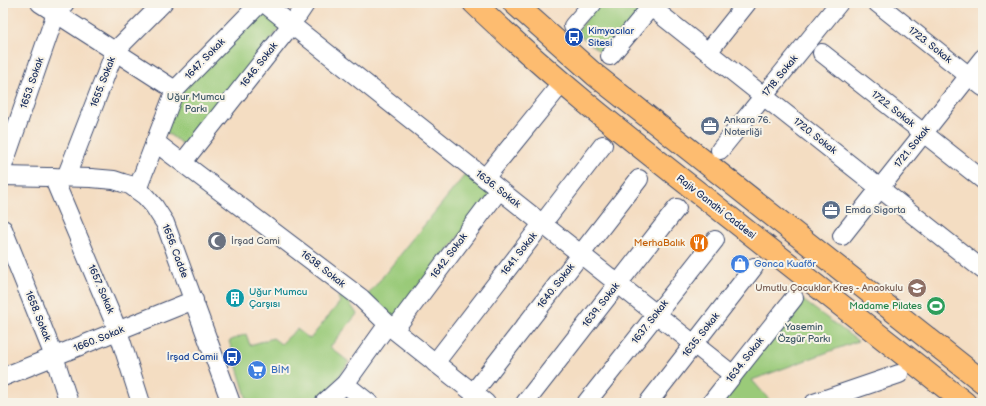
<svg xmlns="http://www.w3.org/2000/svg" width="986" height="406" font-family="'Balsamiq Sans',sans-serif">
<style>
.green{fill:#9aca79;stroke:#5a7c6c}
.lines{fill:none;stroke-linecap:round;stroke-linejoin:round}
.minor-casing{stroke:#3c496d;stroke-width:20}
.major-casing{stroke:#3c496d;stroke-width:24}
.minor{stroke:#fff;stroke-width:18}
.major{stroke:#fdbc6f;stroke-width:22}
.labels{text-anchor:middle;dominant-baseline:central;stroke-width:4;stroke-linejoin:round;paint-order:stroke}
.transit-label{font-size:10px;fill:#164399;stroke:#f7f3e8;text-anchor:start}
.street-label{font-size:10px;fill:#1b2f5e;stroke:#f7f3e8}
.park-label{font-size:10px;fill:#3b5665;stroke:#f7f3e8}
.service-label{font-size:10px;fill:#4e5e75;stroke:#f7f3e8;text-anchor:start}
.worship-label{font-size:10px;fill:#5b616d;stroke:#f7f3e8;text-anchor:start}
.food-label{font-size:10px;fill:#c56008;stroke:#f7f3e8;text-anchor:end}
.shop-label{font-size:10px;fill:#366cbe;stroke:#f7f3e8;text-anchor:start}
.education-label{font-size:10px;fill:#785e54;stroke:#f7f3e8;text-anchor:end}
.culture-label{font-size:10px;fill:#0d838f;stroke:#f7f3e8;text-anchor:start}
.leisure-label{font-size:10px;fill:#27864d;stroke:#f7f3e8;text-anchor:end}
</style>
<rect width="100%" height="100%" fill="#f7f3e8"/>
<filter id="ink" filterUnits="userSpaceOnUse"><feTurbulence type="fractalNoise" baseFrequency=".025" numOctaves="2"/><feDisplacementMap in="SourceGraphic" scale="8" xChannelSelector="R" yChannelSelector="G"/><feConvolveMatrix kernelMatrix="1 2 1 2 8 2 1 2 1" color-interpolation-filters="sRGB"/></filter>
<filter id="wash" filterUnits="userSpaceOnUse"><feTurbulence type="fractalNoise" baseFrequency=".012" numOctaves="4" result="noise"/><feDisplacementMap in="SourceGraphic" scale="16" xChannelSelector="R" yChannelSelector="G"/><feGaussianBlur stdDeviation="0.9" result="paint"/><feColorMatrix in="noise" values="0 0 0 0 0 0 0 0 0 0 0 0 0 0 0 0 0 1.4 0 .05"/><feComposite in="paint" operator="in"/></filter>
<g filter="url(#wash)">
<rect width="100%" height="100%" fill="#f4ddc2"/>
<!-- green -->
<g class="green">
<polygon points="600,3 649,3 605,56 576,32"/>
<polygon points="262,8 283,24 187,147 164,131 178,93"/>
<polygon points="468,171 493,191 393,324 367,296"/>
<polygon points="340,295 349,302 357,314 330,347 349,362 332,386 313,403 248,403 229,341 246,334 250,345 273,338 281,344 297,329 310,339 340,302 338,297"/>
<polygon points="800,298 858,341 752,380 772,403 717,403"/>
</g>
</g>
<g filter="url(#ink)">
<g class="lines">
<!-- minor casing -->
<g class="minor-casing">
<g id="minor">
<polyline points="40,3 175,90"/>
<polyline points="264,3 733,375"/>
<polyline points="646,3 983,270"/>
<polyline points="877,3 983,87"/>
<polyline points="298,15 306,3"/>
<polyline points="573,26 593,3"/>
<polyline points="708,52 747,3"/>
<polyline points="822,53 983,180"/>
<polyline points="610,56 654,3"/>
<polyline points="155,142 361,298 394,330 486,403"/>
<polyline points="720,150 839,3"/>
<polyline points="183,162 291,25"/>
<polyline points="3,166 56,13 65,3"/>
<polyline points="3,176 91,178 114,180 123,183 130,185 145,196 154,206 165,223 231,403"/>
<polyline points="53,177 118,331 141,403"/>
<polyline points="66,177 115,51 163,3"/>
<polyline points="485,178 562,83"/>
<polyline points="137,190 175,90 260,3"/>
<polyline points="3,229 54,356 69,403"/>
<polyline points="842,236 983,58"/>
<polyline points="400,322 499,190"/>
<polyline points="435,363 603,145"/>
<polyline points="3,377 194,300"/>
<polyline points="345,384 369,403"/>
<polyline points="473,393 639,179"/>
<polyline points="324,403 345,384 388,324"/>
<polyline points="525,403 677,208"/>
<polyline points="586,403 715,240"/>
<polyline points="648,403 754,267"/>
<polyline points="711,403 794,298"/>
<polyline points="814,403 899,374"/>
</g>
</g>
<!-- major casing -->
<g class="major-casing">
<g id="major">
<path d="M474 3C545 72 622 133 700 194 788 264 877 333 965 403"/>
<polyline points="514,3 595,75 983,382"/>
</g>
</g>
<!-- minor -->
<use href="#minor" class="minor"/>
<!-- major -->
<use href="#major" class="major"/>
</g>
</g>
<!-- icons -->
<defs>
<g id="bus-disc" transform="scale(1)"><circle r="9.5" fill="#1a4fb4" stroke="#f7f3e8"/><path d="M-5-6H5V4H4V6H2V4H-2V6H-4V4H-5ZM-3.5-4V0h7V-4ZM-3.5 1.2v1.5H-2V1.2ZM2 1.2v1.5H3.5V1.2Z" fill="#fff"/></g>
<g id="office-disc" transform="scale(1)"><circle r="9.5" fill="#5c6f8a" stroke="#f7f3e8"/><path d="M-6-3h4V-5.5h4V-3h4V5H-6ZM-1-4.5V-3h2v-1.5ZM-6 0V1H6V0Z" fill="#fff"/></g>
<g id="mosque-disc" transform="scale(1)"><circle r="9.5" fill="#6b7280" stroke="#f7f3e8"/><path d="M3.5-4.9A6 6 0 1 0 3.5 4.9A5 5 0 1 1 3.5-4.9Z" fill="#fff"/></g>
<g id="restaurant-disc" transform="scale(1)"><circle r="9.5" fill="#e8710a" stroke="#f7f3e8"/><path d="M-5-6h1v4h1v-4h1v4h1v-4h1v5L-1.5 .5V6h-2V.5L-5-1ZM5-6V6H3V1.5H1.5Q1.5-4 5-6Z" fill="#fff"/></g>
<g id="shop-disc" transform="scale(1)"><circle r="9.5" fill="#3f7fe0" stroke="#f7f3e8"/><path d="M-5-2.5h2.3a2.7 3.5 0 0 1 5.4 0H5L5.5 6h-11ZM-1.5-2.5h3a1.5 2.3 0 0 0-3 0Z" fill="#fff"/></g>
<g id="school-disc" transform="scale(1)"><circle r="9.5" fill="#8d6e63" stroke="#f7f3e8"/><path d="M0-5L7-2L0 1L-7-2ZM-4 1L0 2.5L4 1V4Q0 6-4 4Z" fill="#fff"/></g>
<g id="building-disc" transform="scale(1)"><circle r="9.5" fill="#0f9aa8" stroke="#f7f3e8"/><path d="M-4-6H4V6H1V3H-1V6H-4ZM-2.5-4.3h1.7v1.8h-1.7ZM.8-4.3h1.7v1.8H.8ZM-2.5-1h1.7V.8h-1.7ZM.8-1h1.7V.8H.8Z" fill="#fff"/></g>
<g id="stadium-disc" transform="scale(1)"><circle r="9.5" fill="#2e9e5b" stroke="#f7f3e8"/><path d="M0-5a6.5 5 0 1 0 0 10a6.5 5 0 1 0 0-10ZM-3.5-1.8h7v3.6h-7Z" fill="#fff"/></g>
<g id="supermarket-disc" transform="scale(1)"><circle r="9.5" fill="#3f7fe0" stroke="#f7f3e8"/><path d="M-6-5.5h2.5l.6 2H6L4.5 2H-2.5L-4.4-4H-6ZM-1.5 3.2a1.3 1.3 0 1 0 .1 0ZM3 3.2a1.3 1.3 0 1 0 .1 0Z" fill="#fff"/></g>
</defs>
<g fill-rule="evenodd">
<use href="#bus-disc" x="574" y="37"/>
<use href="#office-disc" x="710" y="126"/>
<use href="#office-disc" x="831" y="210"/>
<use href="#mosque-disc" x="217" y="241"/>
<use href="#restaurant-disc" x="699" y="243"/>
<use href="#shop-disc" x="740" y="264"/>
<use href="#school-disc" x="917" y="288"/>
<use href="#building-disc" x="235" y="298"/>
<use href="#stadium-disc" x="936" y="306"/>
<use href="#bus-disc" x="232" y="357"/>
<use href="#supermarket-disc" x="257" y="370"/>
</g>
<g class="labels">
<!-- transit labels -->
<g class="transit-label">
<text x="588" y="31">Kimyacılar<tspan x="588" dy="12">Sitesi</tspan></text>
<text x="218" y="357" text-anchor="end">İrşad Camii</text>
</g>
<!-- street labels -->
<g class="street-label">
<text transform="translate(930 45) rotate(38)">1723. Sokak</text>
<text transform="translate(205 59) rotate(-46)">1647. Sokak</text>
<text transform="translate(259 65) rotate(-52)">1646. Sokak</text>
<text transform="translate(780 76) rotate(-51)">1718. Sokak</text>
<text transform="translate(103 82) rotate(-69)">1655. Sokak</text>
<text transform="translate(32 83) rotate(-71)">1653. Sokak</text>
<text transform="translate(893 109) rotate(38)">1722. Sokak</text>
<text transform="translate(815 136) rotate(38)">1720. Sokak</text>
<text transform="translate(912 147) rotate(-51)">1721. Sokak</text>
<text transform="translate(498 189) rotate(38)">1636. Sokak</text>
<text transform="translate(716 207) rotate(38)">Rajiv Gandhi Caddesi</text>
<text transform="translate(175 251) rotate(69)">1656. Cadde</text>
<text transform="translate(519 254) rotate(-52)">1641. Sokak</text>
<text transform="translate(449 256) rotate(-53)">1642. Sokak</text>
<text transform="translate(323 269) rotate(38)">1638. Sokak</text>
<text transform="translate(556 286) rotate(-52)">1640. Sokak</text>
<text transform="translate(101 289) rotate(67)">1657. Sokak</text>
<text transform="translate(601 305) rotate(-52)">1639. Sokak</text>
<text transform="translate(38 316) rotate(68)">1658. Sokak</text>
<text transform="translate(650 322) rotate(-52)">1637. Sokak</text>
<text transform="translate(701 335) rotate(-52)">1635. Sokak</text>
<text transform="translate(99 339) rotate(-22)">1660. Sokak</text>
<text transform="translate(745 360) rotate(-52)">1634. Sokak</text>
</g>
<!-- park labels -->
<g class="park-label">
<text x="196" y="97">Uğur Mumcu<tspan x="196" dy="12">Parkı</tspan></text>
<text x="804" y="327">Yasemin<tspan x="804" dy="12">Özgür Parkı</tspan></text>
</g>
<!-- service labels -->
<g class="service-label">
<text x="724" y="120">Ankara 76.<tspan x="724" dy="12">Noterliği</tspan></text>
<text x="845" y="210">Emda Sigorta</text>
</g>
<!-- worship labels -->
<g class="worship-label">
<text x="231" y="241">İrşad Cami</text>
</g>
<!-- food labels -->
<g class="food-label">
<text x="685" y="243">MerhaBalık</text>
</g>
<!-- shop labels -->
<g class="shop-label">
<text x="754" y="264">Gonca Kuaför</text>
<text x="271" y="370">BİM</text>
</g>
<!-- education labels -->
<g class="education-label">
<text x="903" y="288">Umutlu Çocuklar Kreş - Anaokulu</text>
</g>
<!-- culture labels -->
<g class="culture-label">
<text x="249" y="292">Uğur Mumcu<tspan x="249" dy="12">Çarşısı</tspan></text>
</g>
<!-- leisure labels -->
<g class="leisure-label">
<text x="922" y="306">Madame Pilates</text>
</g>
</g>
<!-- margin -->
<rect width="986" height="406" fill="none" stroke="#f7f3e8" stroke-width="16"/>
</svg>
